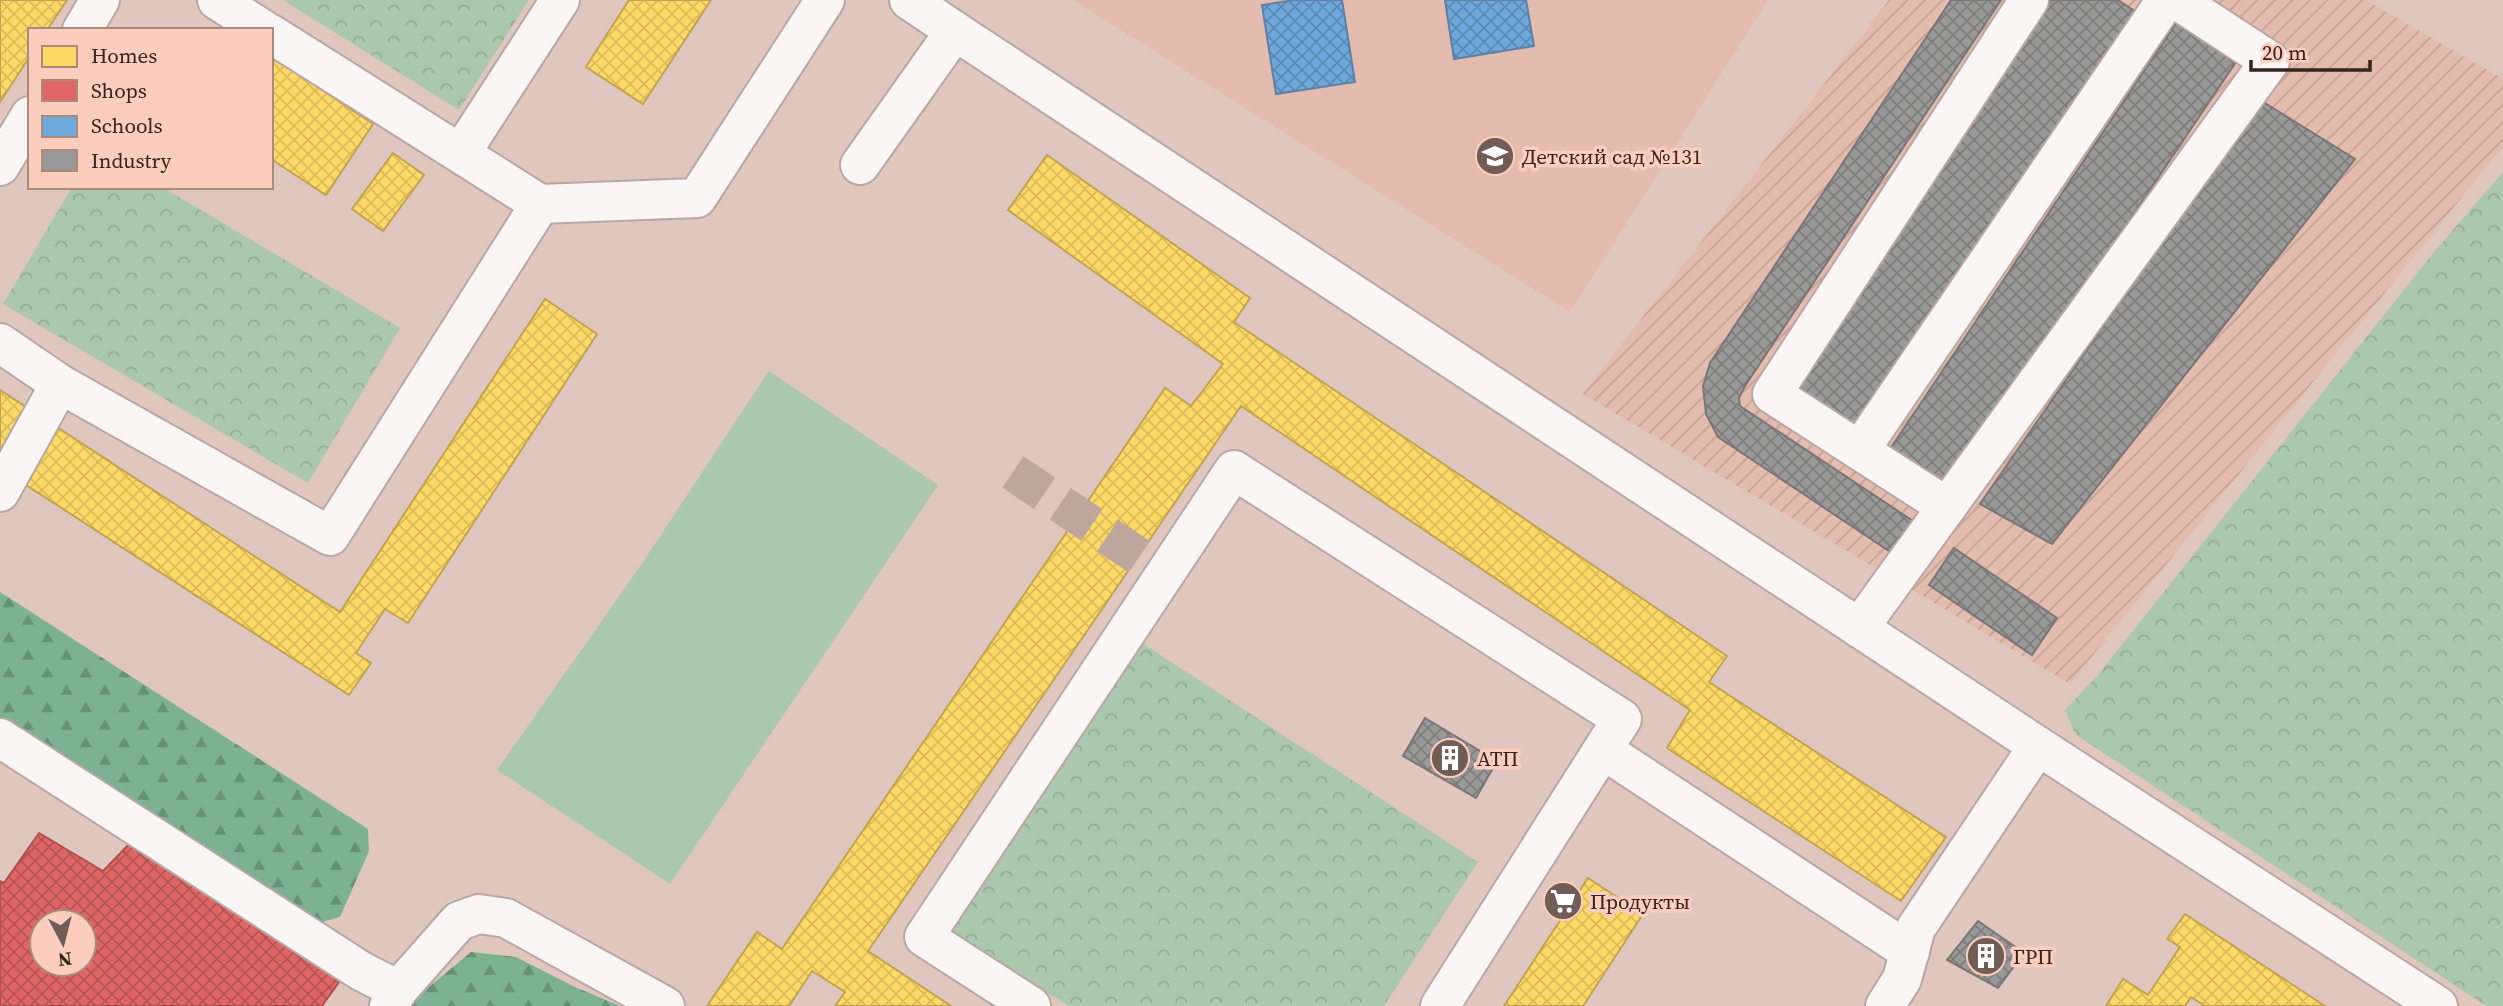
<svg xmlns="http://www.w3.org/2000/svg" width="2503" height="1006" font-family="'Source Serif 4',serif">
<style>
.built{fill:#e4bcaf}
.industrial{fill:url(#industrial-furrows)}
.forest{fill:url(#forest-firs)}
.park{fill:url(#park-crowns)}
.garden{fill:#acc7b0}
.homes{fill:url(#homes-cross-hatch);stroke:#c2a350;stroke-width:2}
.shops{fill:url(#shops-cross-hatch);stroke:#ad5250;stroke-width:2;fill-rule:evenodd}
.schools{fill:url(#schools-cross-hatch);stroke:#5e80a3;stroke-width:2}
.industry{fill:url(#industry-cross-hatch);stroke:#7b7674;stroke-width:2}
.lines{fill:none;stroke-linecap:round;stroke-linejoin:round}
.minor-tunnel{stroke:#bda69e;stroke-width:38;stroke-dasharray:38 19;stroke-linecap:butt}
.minor-casing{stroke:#baa7a1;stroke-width:42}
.minor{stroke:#faf6f5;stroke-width:38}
.labels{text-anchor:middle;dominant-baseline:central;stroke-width:7;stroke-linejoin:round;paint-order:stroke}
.poi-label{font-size:21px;fill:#35241e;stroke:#facdbd;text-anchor:start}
</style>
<defs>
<pattern id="industrial-furrows" width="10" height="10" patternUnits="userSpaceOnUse" patternTransform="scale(1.75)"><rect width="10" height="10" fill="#e4bcaf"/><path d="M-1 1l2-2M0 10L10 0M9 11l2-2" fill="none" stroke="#c4a196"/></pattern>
<pattern id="forest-firs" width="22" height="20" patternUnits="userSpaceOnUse" patternTransform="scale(1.75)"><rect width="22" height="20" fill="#7cb293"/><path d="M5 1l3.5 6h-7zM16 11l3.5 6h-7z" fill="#669177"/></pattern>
<pattern id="park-crowns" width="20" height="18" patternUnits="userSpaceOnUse" patternTransform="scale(1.75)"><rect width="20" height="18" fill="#acc7b0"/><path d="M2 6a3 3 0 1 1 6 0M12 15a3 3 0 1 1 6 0" fill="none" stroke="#95ab97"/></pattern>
<pattern id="homes-cross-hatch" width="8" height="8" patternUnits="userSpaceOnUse" patternTransform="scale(1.75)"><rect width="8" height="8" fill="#ffd966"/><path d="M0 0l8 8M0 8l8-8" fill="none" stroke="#dbba58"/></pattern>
<pattern id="shops-cross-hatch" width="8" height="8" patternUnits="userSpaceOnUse" patternTransform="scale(1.75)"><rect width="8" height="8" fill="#e06666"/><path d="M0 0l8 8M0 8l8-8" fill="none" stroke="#b65453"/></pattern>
<pattern id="schools-cross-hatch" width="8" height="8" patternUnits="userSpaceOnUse" patternTransform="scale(1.75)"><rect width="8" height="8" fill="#6fa8dc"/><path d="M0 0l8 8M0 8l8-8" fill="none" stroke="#5c89b2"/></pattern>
<pattern id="industry-cross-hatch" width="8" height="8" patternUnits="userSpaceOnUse" patternTransform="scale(1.75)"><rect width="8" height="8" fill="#999"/><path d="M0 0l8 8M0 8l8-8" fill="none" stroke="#7e7d7c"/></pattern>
</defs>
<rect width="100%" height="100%" fill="#dfc6be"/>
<!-- built -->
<polygon class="built" points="1073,0 1768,0 1570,312"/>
<!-- industrial -->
<polygon class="industrial" points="1889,0 2366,0 2503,79 2503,146 2070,684 1583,394"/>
<!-- forest -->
<g class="forest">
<polygon points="0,592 368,829 369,851 340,917 322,922 0,719"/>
<polygon points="471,952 516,957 575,987 620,1006 413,1006 412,1001"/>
</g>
<!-- park -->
<g class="park">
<polygon points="283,0 529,0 459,110"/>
<polygon points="2503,172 2503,1006 2486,1006 2075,734 2065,710 2097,676 2434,252"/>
<polygon points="72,187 162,187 400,328 308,483 3,304"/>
<polygon points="1142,643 1478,862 1384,1006 1069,1006 951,933"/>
</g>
<!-- garden -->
<polygon class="garden" points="769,371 938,485 670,884 497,770 641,565"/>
<!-- homes -->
<g class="homes">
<polygon points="0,0 67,0 47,30 30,30 30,56 0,102"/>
<polygon points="629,0 711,0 643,104 586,67"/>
<polygon points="271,56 373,124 326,195 271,159"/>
<polygon points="393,153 424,175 383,231 352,209"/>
<polygon points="1047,155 1250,298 1234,322 1727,656 1709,682 1946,837 1901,901 1667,748 1690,710 1241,406 868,951 951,1006 835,1006 845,992 812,971 789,1006 707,1006 757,932 782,949 1165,388 1191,406 1223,364 1008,210"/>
<polygon points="545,299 597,334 408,623 385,609 356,653 371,663 349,695 0,468 0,390 340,612"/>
<polygon points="1588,878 1643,914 1583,1006 1504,1006"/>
<polygon points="2185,914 2325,1006 2205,1006 2191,997 2185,1006 2106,1006 2123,979 2148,995 2180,947 2167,939"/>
</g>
<!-- shops -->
<path class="shops" d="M39 833 103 871 134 839 341 979 322 1006H0V881L4 883ZM42 922H84V964H42Z"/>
<!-- schools -->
<g class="schools">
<polygon points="1294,0 1342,0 1355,82 1276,94 1262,5"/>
<polygon points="1445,0 1526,0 1534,46 1454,59"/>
</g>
<!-- industry -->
<g class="industry">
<polygon points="1951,0 2001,0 1745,386 1739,398 1740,406 1919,525 1898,557 1718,437 1706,414 1703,386 1710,363"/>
<polygon points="2051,0 2118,0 2136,12 1855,428 1790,385"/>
<polygon points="2181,16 2240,56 1947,491 1888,452"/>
<polygon points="2260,100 2355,159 2052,544 1980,504"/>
<polygon points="1954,548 2057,618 2032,655 1929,585"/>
<polygon points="1425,718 1497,761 1476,798 1403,756"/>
<polygon points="1978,921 2024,953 1998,988 1947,960"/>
</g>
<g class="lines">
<!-- minor-tunnel -->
<polyline class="minor-tunnel" points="1013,472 1165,574"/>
<!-- minor casing -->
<g class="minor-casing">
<g id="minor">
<polyline points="217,0 264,30"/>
<polyline points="909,0 955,31"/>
<polyline points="82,30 100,0"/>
<polyline points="271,34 540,204 697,198 825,0"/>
<polyline points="461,153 560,0"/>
<polyline points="860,165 955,31 2038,746"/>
<polyline points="0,166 30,116"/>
<polyline points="0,343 60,384"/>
<polyline points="1860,450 2166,0"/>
<polyline points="0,492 60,384 330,536 540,204"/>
<polyline points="1947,507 1772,394 2029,0"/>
<polyline points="1859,628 2270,61 2177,0"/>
<polyline points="0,738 361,971 398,990"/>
<polyline points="1603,750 1910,952"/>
<polyline points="389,1006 398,990 459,921 479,914 506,918 665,1006"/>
<polyline points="1031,1006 924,937 1234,470 1622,719 1440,1006"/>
<polyline points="1885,1006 1902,979 1916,928 2038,746 2438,1006"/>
</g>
</g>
<!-- minor -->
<use href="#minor" class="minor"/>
</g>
<!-- icons -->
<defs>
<g id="school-disc" transform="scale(2.0125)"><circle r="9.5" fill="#705d56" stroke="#facdbd"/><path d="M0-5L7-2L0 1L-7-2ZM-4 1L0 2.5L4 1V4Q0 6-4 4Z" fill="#fff"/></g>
<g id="building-disc" transform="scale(2.0125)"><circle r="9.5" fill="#705d56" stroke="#facdbd"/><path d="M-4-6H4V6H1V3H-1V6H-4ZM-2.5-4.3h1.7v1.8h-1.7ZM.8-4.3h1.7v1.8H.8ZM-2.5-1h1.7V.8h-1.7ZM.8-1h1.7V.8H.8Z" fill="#fff"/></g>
<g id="supermarket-disc" transform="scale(2.0125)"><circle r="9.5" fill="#705d56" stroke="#facdbd"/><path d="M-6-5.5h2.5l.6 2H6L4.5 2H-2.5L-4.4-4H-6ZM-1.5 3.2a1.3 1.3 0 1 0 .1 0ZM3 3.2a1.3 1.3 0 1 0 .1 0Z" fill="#fff"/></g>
</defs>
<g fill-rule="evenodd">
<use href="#school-disc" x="1495" y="156"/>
<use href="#building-disc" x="1450" y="758"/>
<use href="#supermarket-disc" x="1563" y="901"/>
<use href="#building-disc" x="1986" y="956"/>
</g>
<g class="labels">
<!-- poi labels -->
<g class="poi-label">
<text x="1522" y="156">Детский сад №131</text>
<text x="1477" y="758">АТП</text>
<text x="1590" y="901">Продукты</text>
<text x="2013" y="956">ГРП</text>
</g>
</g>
<!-- legend -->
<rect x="28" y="28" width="245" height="161" fill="#facdbd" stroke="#ab897d" stroke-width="2"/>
<rect x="42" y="46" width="35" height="21" fill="#ffd966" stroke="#ab897d" stroke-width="2"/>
<text x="91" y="63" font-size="21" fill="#35241e">Homes</text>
<rect x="42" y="80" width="35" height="21" fill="#e06666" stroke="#ab897d" stroke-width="2"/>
<text x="91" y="98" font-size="21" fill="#35241e">Shops</text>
<rect x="42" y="116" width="35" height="21" fill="#6fa8dc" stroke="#ab897d" stroke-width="2"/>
<text x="91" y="133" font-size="21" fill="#35241e">Schools</text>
<rect x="42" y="150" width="35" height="21" fill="#999999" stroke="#ab897d" stroke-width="2"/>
<text x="91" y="168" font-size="21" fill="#35241e">Industry</text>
<!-- north arrow -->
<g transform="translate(63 943) rotate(173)"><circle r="33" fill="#facdbd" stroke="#ab897d" stroke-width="2"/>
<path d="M0-5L12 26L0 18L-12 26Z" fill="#705d56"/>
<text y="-10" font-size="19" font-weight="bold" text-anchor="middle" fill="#35241e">N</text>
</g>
<!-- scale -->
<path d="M2251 60v10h119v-10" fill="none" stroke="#35241e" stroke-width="3.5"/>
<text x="2262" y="60" font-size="21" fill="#35241e" stroke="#facdbd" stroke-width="5" paint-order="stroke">20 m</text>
</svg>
